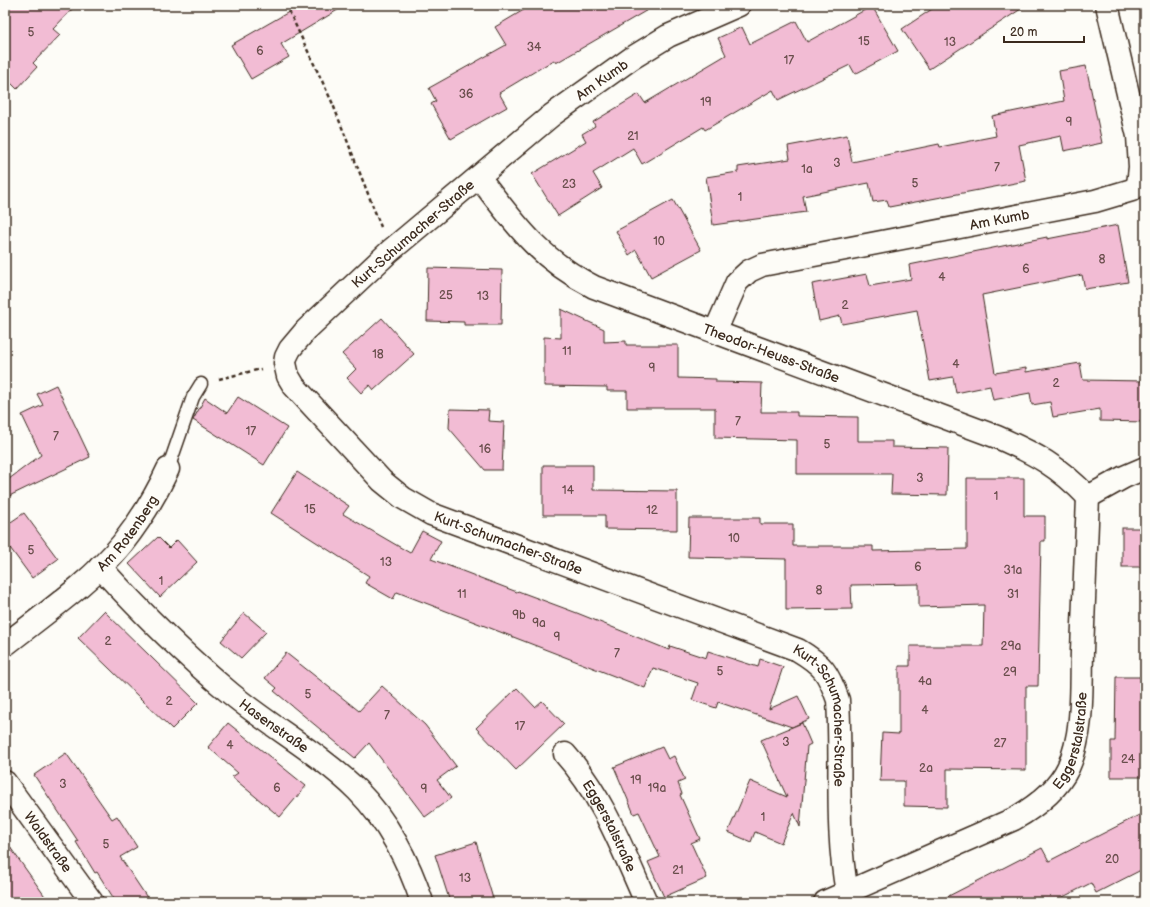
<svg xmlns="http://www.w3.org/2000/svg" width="1150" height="907" font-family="'Balsamiq Sans',sans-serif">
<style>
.building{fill:#f2bcd4;stroke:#3b2a1e}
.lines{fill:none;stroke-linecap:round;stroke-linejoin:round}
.service-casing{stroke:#3b2a1e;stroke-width:15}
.minor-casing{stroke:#3b2a1e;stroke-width:25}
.path{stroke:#3b2a1e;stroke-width:2.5;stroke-dasharray:4 3;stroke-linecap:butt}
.service{stroke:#fdfcf7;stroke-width:12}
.minor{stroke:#fdfcf7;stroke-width:22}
.labels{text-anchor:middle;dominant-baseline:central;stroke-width:3;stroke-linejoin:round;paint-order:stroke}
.number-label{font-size:12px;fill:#694e4c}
.street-label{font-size:14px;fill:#3b2a1e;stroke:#fdfcf7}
</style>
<rect width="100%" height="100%" fill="#fdfcf7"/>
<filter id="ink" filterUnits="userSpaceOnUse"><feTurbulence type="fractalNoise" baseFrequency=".025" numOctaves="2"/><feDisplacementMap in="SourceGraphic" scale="8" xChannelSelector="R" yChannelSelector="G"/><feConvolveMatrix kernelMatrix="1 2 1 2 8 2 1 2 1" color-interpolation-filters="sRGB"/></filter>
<g filter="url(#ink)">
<!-- building -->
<g class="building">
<polygon points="5,5 76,5 53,29 60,35 33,63 37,67 17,89 5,77"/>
<polygon points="301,5 346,5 281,44 289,57 251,79 231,45"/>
<polygon points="532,5 656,5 556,63 554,60 499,93 507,107 451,139 431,104 436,101 429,88 506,45 495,27"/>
<polygon points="938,5 1027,5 929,69 902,29"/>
<polygon points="872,6 898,51 855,74 850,65 778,100 773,90 705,130 703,127 642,164 633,148 593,173 602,188 558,216 532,174 586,141 582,134 595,126 593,122 639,94 645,103 726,55 718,38 742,27 750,44 796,21 807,42"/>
<polygon points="1086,66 1102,143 1064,151 1061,136 1019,145 1026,181 889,207 887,200 873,202 869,183 803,196 806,212 713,225 706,177 738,172 738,167 790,159 788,146 847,135 852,162 939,144 940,147 996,136 992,116 1064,101 1059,71"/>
<polygon points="673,200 701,250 651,277 636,250 629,255 616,231"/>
<polygon points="1118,225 1128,282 1085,289 1082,275 982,295 995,373 1026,368 1026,372 1080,363 1083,380 1145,381 1145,422 1100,421 1100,409 1053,417 1050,402 1032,405 1030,393 993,400 990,386 956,393 953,377 930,381 917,310 842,324 840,316 819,321 812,284 867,274 870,286 911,279 909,265 1047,237 1047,239"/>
<polygon points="428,268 502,270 501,325 464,325 464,322 427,321"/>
<polygon points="561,309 604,329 604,342 626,341 626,345 678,345 678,378 716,379 716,382 762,383 761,412 797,412 797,416 858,417 858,441 892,441 892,447 948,448 947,495 891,494 892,474 797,474 797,440 715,438 715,408 627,408 627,391 607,391 607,387 544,386 544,337 561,338"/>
<polygon points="382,318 414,354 374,390 370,385 361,393 347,378 356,369 342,354"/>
<polygon points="56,385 90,457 5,498 5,482 41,455 22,415 43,405 37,394"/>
<polygon points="238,397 287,428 264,465 193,420 205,398 227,413"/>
<polygon points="450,409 489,410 488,421 504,422 502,470 485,470 449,428"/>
<polygon points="543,465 593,465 593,490 677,491 677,530 605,529 605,515 543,515"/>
<polygon points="297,472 349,506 343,514 410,553 422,531 441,541 431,559 517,592 518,591 577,613 669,650 670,646 706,658 708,651 758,667 760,659 783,667 769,709 798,696 809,719 792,727 718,702 716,708 692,700 698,683 653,668 645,688 397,592 393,599 365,583 369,576 271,513"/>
<polygon points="967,478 1024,478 1024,516 1045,516 1045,541 1041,541 1038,686 1026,686 1026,770 947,769 947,807 904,806 904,781 880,781 882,733 899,734 899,666 910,666 910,646 983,646 984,605 919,607 919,584 851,585 852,609 786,610 786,559 688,557 689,518 760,518 760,524 793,524 793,546 873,546 873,551 967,549"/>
<polygon points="24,513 58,559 32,578 5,541 5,526"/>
<rect x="1122" y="528" width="23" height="39"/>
<polygon points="158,537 169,548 177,540 197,562 160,597 129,564"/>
<polygon points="104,611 198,703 172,729 78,638"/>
<polygon points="244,613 266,632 241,658 221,641"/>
<polygon points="286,653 359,711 382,686 425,725 456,766 437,780 451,798 425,817 369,743 355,758 274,691 277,688 265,678"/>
<polygon points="1116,677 1145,677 1145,777 1111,777 1111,741 1115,741"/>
<polygon points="517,688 535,707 542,701 564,724 516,770 476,728"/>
<polygon points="228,723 306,786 280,817 232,777 238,773 208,747"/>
<polygon points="802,723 811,744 807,746 800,827 794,813 781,843 755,832 751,842 728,832 750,781 787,797 761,740"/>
<polygon points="662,747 668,759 674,756 685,780 678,783 682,794 680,795 700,839 691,843 707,878 664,897 648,862 660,857 639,812 634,814 614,767"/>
<polygon points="66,753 112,819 117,816 137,847 120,857 150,902 116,902 97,872 95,873 76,842 78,841 34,775"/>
<polygon points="1145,812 1145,868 1096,893 1091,883 1053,902 937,902 1042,848 1049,861"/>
<polygon points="5,840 49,902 5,902"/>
<polygon points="476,842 494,902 450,902 435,855"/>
</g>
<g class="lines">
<!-- service casing -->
<g class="service-casing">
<polyline id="service" points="168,469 193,397 201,384"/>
</g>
<!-- minor casing -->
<g class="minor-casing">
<g id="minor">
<path id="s1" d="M739 5 668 36 632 58 552 115 390 251 306 330 290 349 286 357 285 363 288 376 294 386 382 481 403 498 431 514 798 650C823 665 828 672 838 700 842 764 835 828 847 892"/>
<path id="s2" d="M479 177C515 224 539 259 594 287L997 437C1036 454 1058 466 1088 497"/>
<path id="s3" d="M715 332 737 282 749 271 762 265 1095 201 1132 190 1138 185 1140 167 1138 136 1107 5"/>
<polyline points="1088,497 1124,477 1145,468"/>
<path id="s4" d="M100 567C141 612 183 654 230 693 271 727 319 753 357 790 387 820 409 862 422 902"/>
<path id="s5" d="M5 645C43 615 92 581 122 544 140 521 156 495 168 469"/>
<path id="s6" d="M565 754C603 796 623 851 646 902"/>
<path id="s7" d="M5 782 92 902"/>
<path id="s8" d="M825 902 1014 819C1035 807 1057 791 1068 768 1084 733 1081 689 1082 651 1084 600 1086 548 1088 497"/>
</g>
</g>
<!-- path -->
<g class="path">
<polyline points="286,5 332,102 381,227"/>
<polyline points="219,379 261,369"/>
</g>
<!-- service -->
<use href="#service" class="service"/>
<!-- minor -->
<use href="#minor" class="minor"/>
</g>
</g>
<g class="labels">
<!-- number labels -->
<g class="number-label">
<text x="31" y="32">5</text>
<text x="864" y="41">15</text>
<text x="950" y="42">13</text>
<text x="534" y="47">34</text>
<text x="260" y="51">6</text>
<text x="789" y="60">17</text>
<text x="466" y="94">36</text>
<text x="706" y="102">19</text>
<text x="1069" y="122">9</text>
<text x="633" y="136">21</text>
<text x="837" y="163">3</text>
<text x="997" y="167">7</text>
<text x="807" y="169">1a</text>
<text x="915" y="183">5</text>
<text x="569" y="184">23</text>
<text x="740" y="197">1</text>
<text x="659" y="241">10</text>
<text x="1102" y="259">8</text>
<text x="1026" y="269">6</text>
<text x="942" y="277">4</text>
<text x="446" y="295">25</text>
<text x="483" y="296">13</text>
<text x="845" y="305">2</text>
<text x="567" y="351">11</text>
<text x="378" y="354">18</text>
<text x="956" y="364">4</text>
<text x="652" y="368">9</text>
<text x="1056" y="383">2</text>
<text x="738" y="421">7</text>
<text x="251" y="431">17</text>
<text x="56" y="436">7</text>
<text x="827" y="444">5</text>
<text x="485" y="449">16</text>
<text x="920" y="478">3</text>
<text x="568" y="490">14</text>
<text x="996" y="496">1</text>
<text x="310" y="509">15</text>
<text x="652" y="510">12</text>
<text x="734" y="538">10</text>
<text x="31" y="550">5</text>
<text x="386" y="562">13</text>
<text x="918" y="567">6</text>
<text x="1013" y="570">31a</text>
<text x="161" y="581">1</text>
<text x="819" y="590">8</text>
<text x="462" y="594">11</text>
<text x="1013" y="594">31</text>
<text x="519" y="615">9b</text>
<text x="539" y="623">9a</text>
<text x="557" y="637">9</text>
<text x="108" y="641">2</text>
<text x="1011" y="646">29a</text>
<text x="617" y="653">7</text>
<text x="720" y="671">5</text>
<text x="1010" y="672">29</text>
<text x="925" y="681">4a</text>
<text x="308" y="694">5</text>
<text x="169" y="701">2</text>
<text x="925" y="710">4</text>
<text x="387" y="715">7</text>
<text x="520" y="726">17</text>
<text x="786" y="742">3</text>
<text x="1000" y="743">27</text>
<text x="230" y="745">4</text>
<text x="1128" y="759">24</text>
<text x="926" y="768">2a</text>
<text x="636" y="780">19</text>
<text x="63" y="784">3</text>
<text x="277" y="788">6</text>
<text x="657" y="788">19a</text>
<text x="424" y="789">9</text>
<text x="763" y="817">1</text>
<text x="106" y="844">5</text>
<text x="1112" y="859">20</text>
<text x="678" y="870">21</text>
<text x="465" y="878">13</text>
</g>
<!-- street labels -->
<g class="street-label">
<text transform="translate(602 80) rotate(-35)">Am Kumb</text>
<text stroke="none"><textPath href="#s3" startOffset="327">Am Kumb</textPath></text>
<text transform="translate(413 234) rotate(-41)">Kurt-Schumacher-Straße</text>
<text stroke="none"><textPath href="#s2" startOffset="350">Theodor-Heuss-Straße</textPath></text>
<text stroke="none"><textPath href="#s5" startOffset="167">Am Rotenberg</textPath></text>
<text stroke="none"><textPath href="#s1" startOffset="881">Kurt-Schumacher-Straße</textPath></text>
<text stroke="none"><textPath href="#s1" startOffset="1264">Kurt-Schumacher-Straße</textPath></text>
<text stroke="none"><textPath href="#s4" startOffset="236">Hasenstraße</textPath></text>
<text stroke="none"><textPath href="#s8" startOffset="309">Eggerstalstraße</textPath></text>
<text stroke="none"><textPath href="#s6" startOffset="85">Eggerstalstraße</textPath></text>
<text stroke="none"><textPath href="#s7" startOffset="74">Waldstraße</textPath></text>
</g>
</g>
<!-- margin -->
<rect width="1150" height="907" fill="none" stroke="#fdfcf7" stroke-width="20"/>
<rect x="10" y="10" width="1130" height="887" fill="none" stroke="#3b2a1e" stroke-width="1.5" filter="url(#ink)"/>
<!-- scale -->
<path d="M1004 36v6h80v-6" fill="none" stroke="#3b2a1e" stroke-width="2"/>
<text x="1010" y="36" font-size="12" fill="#3b2a1e" stroke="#fdfcf7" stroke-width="3" paint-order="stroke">20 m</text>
</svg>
